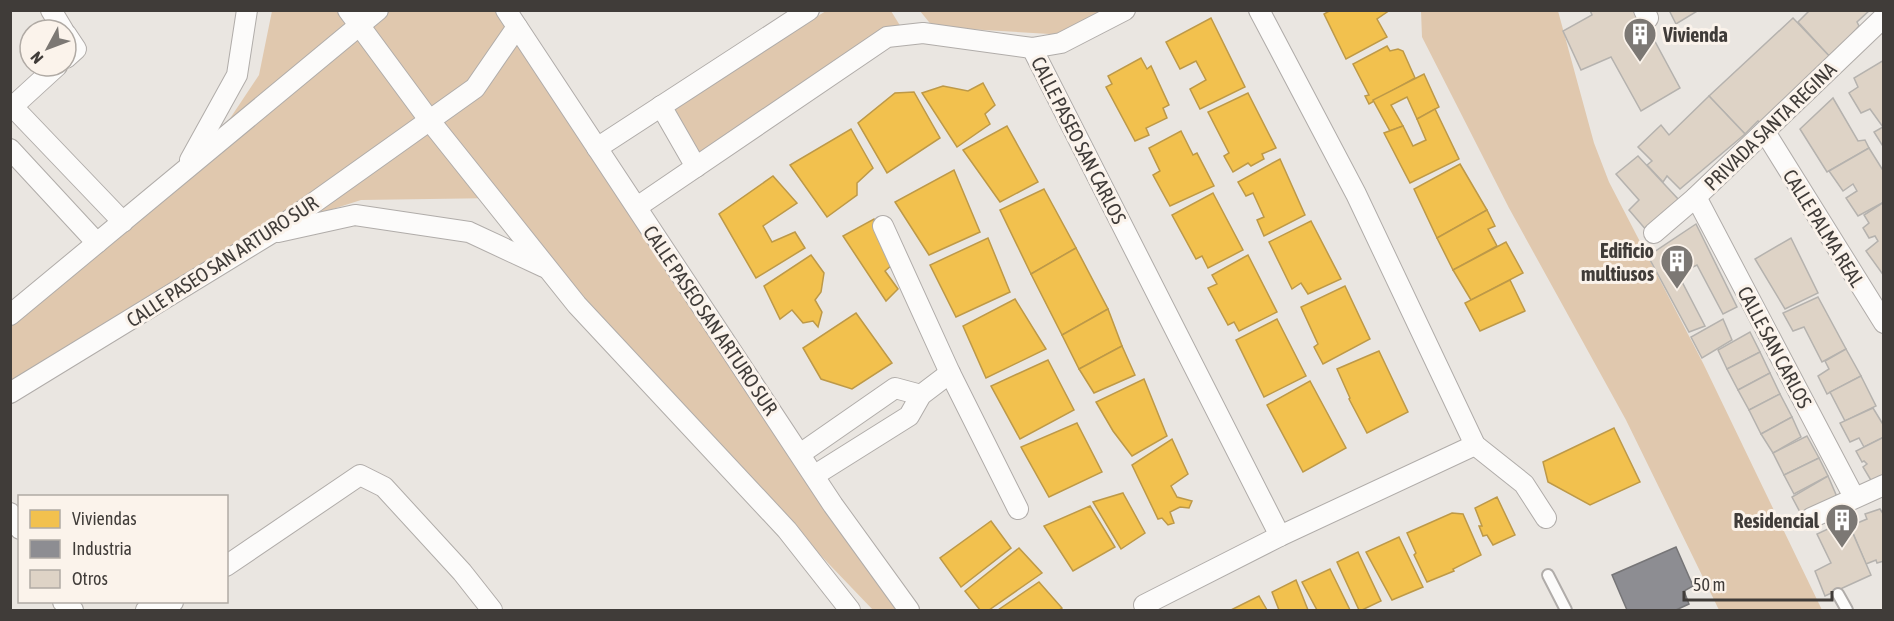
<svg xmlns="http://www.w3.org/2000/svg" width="1894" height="621" font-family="'Asap Condensed',sans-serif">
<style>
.green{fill:#e0c8ae}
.homes{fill:#f2c14e;stroke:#bd9948;stroke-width:1.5}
.industry{fill:#8d8d92;stroke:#767577;stroke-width:1.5}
.building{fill:#ded3c6;stroke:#b5b2ae;stroke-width:1.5}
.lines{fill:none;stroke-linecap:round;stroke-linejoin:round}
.lane-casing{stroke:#b0aca9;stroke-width:14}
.street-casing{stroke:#b0aca9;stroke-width:22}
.lane{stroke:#fcfbfa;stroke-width:10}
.street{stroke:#fcfbfa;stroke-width:20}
.labels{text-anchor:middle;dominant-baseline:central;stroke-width:6;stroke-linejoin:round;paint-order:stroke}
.poi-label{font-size:20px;font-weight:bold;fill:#403c39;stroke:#fbf3eb;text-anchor:end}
.street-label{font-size:20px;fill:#403c39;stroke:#fbf3eb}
</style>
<rect width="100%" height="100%" fill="#eae6e1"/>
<!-- green -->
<g class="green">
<polygon points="272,11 495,11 636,212 900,606 892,610 873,610 782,515 553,266 498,198 361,200 261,232 11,387 11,325 197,168 259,75"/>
<polygon points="826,11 891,11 904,32 696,162 664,109"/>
<polygon points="920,11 1111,11 1067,35 933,27"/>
<polygon points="1421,11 1558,11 1594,143 1609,182 1703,363 1822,610 1719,610 1626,420 1509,208 1422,37"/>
</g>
<!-- homes -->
<g class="homes">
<polygon points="1331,10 1390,10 1377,19 1387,37 1346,59 1324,14"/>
<polygon points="1211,18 1245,87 1200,109 1190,89 1206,80 1196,61 1180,69 1166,42"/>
<polygon points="1387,46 1390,51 1398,49 1403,51 1415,78 1369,104 1365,96 1369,95 1353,64"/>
<polygon points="1141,58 1147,69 1151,66 1169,105 1163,108 1167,118 1146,128 1149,135 1135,141 1106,87 1112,84 1108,76"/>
<polygon points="1424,74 1439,107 1417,119 1407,97 1391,105 1403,126 1390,131 1373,100"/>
<polygon points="983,83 995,105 985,114 990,124 957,147 922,93 943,86 968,91"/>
<polygon points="914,92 940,138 887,173 858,123 895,93"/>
<polygon points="1248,93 1276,148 1262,154 1264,159 1251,166 1248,163 1233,172 1224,156 1229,153 1208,112"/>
<polygon points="1435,109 1459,159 1410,183 1384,133 1403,126 1413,146 1426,140 1417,119"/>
<polygon points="1007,126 1038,182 1000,202 963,150"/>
<polygon points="851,129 873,168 857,183 857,195 827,217 790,165"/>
<polygon points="1181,131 1193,155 1197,153 1214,186 1170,206 1153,175 1160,171 1149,148"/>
<polygon points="1280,159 1305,215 1264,236 1257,220 1264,217 1253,193 1246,196 1238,182"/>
<polygon points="1460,164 1487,210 1437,238 1414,189"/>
<polygon points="954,170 980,232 929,255 895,202"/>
<polygon points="773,176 797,203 763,226 772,242 795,232 805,248 756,278 719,214"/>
<polygon points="1044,189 1076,248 1031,274 1000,210"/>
<polygon points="1213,193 1243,250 1208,268 1202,256 1196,259 1172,215"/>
<polygon points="1487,210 1495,226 1488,229 1497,246 1453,270 1437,238"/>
<polygon points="874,219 893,264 885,271 898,289 886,301 843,236"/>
<polygon points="1311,221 1341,279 1308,294 1301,283 1292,289 1269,242"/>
<polygon points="988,238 1010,292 956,317 930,265"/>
<polygon points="1506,242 1523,273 1471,300 1453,270"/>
<polygon points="1076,248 1108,309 1062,335 1031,274"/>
<polygon points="811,255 824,273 821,292 815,300 822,312 818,327 813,321 803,323 792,310 780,319 764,286"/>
<polygon points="1248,255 1277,312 1239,331 1234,322 1228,325 1208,288 1217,284 1212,275"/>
<polygon points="1510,280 1525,311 1480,331 1465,303"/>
<polygon points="1345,286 1370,339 1323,364 1314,347 1318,344 1301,307"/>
<polygon points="1015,299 1046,349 986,378 963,326"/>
<polygon points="1108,309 1122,346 1079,369 1062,335"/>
<polygon points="856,313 892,363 852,389 821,379 803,348"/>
<polygon points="1277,319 1306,376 1264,397 1236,340"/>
<polygon points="1122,346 1135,375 1094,393 1079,369"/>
<polygon points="1379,351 1408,412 1367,433 1349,399 1350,398 1337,369"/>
<polygon points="1048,360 1074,410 1020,439 991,386"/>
<polygon points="1144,379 1167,436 1132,456 1113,431 1096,402"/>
<polygon points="1310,381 1346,448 1303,472 1267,405"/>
<polygon points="1077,423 1102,472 1049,497 1021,447"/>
<polygon points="1614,428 1640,482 1590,505 1548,482 1543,462"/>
<polygon points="1172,439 1188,474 1171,486 1177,497 1192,501 1189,508 1180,507 1170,512 1174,523 1168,525 1162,518 1158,519 1132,465"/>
<polygon points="1123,493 1145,533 1121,549 1093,502"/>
<polygon points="1497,497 1515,535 1493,545 1487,535 1483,536 1479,526 1482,526 1475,508"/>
<polygon points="1090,506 1115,547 1073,571 1044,526"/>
<polygon points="1452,513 1463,514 1481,555 1453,569 1454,571 1427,582 1414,555 1416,553 1407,533"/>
<polygon points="991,521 1011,548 961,587 940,558"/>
<polygon points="1399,537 1423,587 1392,600 1366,552"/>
<polygon points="1019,548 1042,573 989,610 980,610 965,591"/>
<polygon points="1358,552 1381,601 1362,610 1359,610 1337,562"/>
<polygon points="1330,569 1350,610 1317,610 1302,582"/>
<polygon points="1296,580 1308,610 1279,610 1272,592"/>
<polygon points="1039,582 1062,608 1059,610 998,610"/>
<polygon points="1259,596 1267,610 1231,610"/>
</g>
<!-- industry -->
<polygon class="industry" points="1676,547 1693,586 1684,591 1689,604 1676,610 1627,610 1612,575"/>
<!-- building -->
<g class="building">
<polygon points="1590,10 1638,10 1680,88 1641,111 1611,57 1581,70 1563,31 1592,15"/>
<polygon points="1669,10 1699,10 1676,24"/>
<polygon points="1810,10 1870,10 1857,22 1859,26 1831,58 1798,22"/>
<polygon points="1793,18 1833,60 1763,128 1758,121 1745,134 1709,96"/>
<polygon points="1884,60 1884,148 1874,132 1883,127 1870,109 1861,113 1849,93 1858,87 1854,78"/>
<polygon points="1709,96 1745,134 1680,189 1667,176 1663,182 1647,165 1652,161 1638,147 1661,125 1669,135"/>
<polygon points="1833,98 1858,141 1865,140 1869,148 1827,172 1800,129"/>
<polygon points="1869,148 1884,172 1884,202 1858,216 1846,198 1857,191 1853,184 1843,191 1829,171"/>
<polygon points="1638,156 1679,200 1647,231 1629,210 1639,200 1616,174"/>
<polygon points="1884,202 1884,276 1866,251 1878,241 1875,236 1869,238 1863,228 1869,223 1864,215"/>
<polygon points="1696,224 1737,307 1723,314 1697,265 1678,274 1705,326 1689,332 1648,256"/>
<polygon points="1791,238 1818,293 1785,309 1755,259"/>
<polygon points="1818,297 1846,349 1822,362 1804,327 1793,331 1783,313"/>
<polygon points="1723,319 1732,340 1702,358 1691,337"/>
<polygon points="1750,332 1760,352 1727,369 1718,350"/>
<polygon points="1846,349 1861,376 1827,394 1818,376 1829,369 1825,361"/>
<polygon points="1760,352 1770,373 1738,390 1727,369"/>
<polygon points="1770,373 1780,394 1749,410 1738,390"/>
<polygon points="1861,376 1876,406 1845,421 1830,392"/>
<polygon points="1780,394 1792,417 1761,434 1749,410"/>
<polygon points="1873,408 1884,426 1884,437 1864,447 1859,438 1850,442 1840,423"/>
<polygon points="1792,417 1801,437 1773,453 1761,434"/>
<polygon points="1807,436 1819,458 1784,475 1773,453"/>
<polygon points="1884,437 1884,477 1872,482 1863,467 1867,464 1864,461 1862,462 1856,451"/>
<polygon points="1819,458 1828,476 1794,494 1784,475"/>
<polygon points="1828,476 1837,497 1801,514 1792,497"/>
<polygon points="1880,509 1884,515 1884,561 1877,563 1876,560 1866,564 1850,526 1867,519 1865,514"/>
<polygon points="1847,520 1871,575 1825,596 1815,571 1831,563 1817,534"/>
</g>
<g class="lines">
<!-- lane casing -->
<g class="lane-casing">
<g id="lane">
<polyline points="1548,575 1566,610"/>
<polyline points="1838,594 1847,610"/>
</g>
</g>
<!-- street casing -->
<g class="street-casing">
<g id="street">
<polyline points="51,10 63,30"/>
<polyline points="348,10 430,121 577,305 787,530 850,610"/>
<polyline points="506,10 833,505 909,610"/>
<polyline points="1259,10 1356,194 1475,445 1524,484 1546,518"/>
<polyline points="1644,10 1648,18"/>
<polyline points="66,34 76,49 66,58"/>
<polyline points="1032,48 1280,536"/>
<polyline points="661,106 696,167"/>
<polyline points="13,107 123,222"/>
<polyline points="10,109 57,66"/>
<polyline points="1765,132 1884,323"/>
<polyline points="597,148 809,10"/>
<polyline points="10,149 97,243"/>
<polyline points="190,160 237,75 247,10"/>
<polyline points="1696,197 1854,497"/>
<polyline points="637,207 887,37 923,33 1032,48 1061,43 1125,10"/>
<polyline points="883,226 950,373 1018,509"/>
<polyline points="278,232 355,215 469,232 544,267"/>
<polyline points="1654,233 1696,197 1884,17"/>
<polyline points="10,315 378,10"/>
<polyline points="10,393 270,234 475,88 517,27"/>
<polyline points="800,454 895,388 921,395"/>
<polyline points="815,475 909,416 921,395 950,373"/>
<polyline points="10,513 20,529"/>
<polyline points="1811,518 1884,485"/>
<polyline points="226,566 360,475 384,487 462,572 492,610"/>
<polyline points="63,602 73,610"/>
<polyline points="1144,605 1280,536 1475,445"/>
<polyline points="146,610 173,602"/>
</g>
</g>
<!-- lane -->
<use href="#lane" class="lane"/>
<!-- street -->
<use href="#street" class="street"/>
</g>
<!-- icons -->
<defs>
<g id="building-pin" transform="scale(1.725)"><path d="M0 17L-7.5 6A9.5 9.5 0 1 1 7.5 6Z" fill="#7c7874" stroke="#fbf3eb"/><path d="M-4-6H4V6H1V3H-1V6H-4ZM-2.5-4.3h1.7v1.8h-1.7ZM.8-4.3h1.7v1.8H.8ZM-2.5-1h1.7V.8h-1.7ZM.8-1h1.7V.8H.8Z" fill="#fff"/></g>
</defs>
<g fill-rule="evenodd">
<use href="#building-pin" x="1640" y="34"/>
<use href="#building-pin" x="1677" y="261"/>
<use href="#building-pin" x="1842" y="520"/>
</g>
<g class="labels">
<!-- poi labels -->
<g class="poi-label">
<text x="1663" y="34" text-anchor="start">Vivienda</text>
<text x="1654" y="250">Edificio<tspan x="1654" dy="23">multiusos</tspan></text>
<text x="1819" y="520">Residencial</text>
</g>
<!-- street labels -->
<g class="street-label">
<text transform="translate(1770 126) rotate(-44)">PRIVADA SANTA REGINA</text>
<text transform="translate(1079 140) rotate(63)">CALLE PASEO SAN CARLOS</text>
<text transform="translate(1824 228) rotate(58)">CALLE PALMA REAL</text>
<text transform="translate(222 261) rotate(-33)">CALLE PASEO SAN ARTURO SUR</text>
<text transform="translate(711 320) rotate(56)">CALLE PASEO SAN ARTURO SUR</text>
<text transform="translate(1775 347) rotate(62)">CALLE SAN CARLOS</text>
</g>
</g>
<!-- border -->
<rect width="1894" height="621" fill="none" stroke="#403c39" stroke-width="24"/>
<!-- legend -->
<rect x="18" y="495" width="210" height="108" fill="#fbf3eb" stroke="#b0aaa4" stroke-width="1.5"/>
<rect x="30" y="510" width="30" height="18" fill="#f2c14e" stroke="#b0aaa4" stroke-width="1.5"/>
<text x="72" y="525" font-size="18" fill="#403c39">Viviendas</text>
<rect x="30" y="540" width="30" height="18" fill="#8d8d92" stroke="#b0aaa4" stroke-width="1.5"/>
<text x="72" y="555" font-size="18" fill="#403c39">Industria</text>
<rect x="30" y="570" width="30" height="18" fill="#ded3c6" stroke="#b0aaa4" stroke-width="1.5"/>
<text x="72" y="585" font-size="18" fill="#403c39">Otros</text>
<!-- north arrow -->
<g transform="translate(48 48) rotate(229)"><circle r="28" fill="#fbf3eb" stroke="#b0aaa4" stroke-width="1.5"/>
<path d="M0-4.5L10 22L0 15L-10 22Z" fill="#7c7874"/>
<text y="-9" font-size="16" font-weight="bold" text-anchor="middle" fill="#403c39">N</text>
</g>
<!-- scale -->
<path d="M1684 591v9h148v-9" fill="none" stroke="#403c39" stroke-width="3"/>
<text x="1693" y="591" font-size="18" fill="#403c39" stroke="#fbf3eb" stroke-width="4.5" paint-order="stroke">50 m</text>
</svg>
